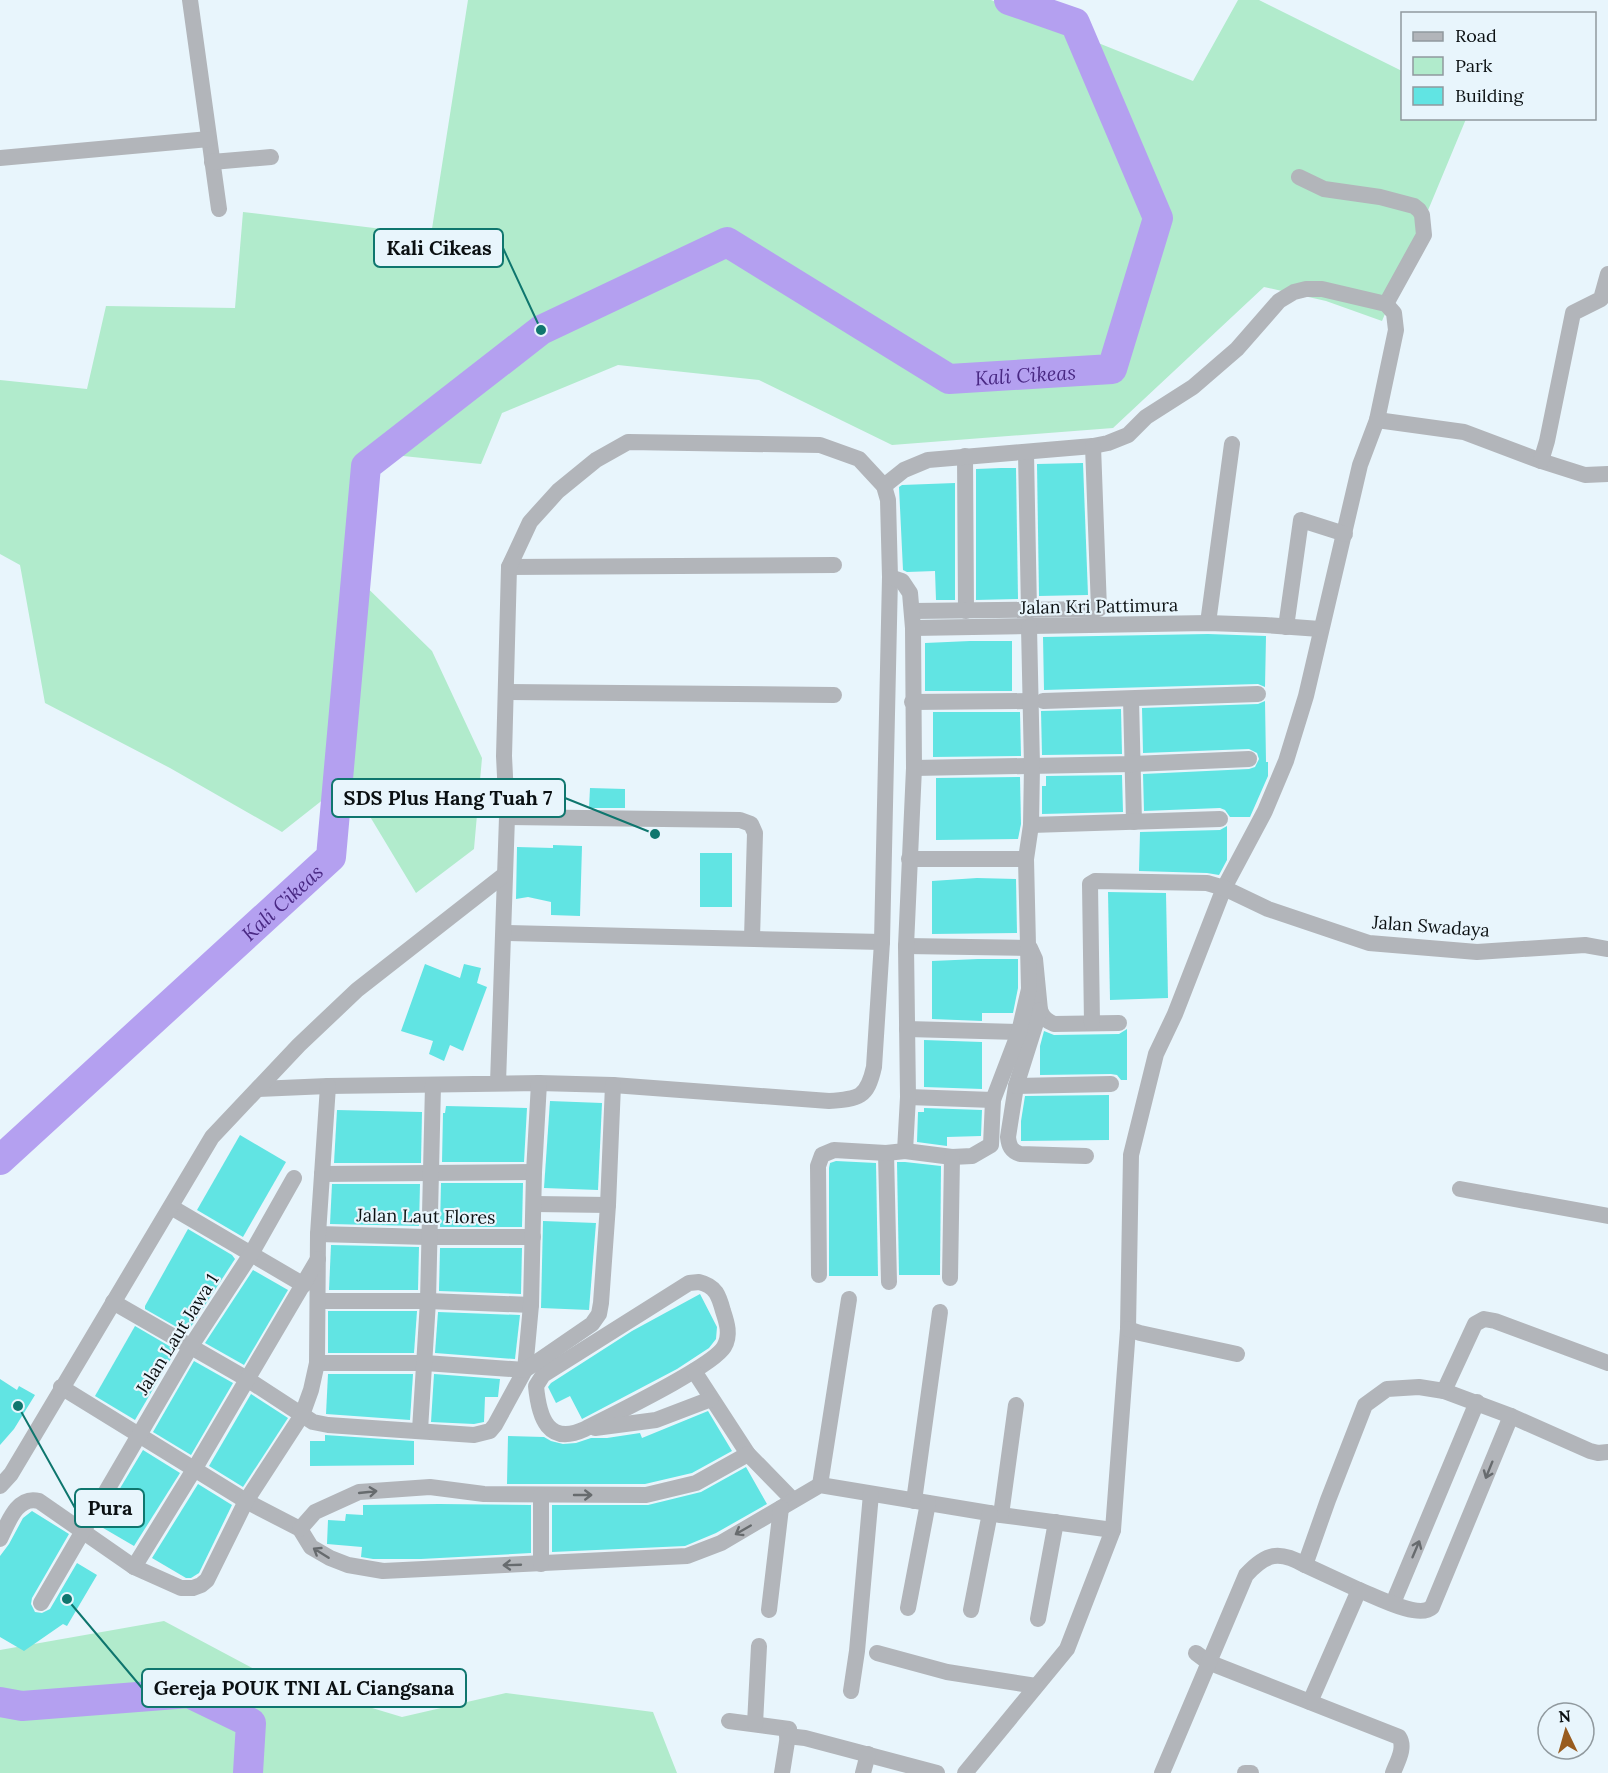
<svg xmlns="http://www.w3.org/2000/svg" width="1608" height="1773" font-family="Lora,serif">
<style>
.green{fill:#b1ebcc}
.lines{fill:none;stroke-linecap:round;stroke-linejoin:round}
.river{stroke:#b4a0f0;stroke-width:30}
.building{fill:#61e4e3}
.minor{stroke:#b2b5ba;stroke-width:16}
.oneway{stroke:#676b6e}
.labels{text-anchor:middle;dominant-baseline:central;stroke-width:4.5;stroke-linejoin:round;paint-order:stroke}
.street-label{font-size:18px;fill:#0b1012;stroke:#e8f5fc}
.water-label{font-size:20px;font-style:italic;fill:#492883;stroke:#e8f5fc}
.leader{fill:none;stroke:#0f766e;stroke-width:2}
.callout-dot{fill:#0f766e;stroke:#e8f5fc;stroke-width:2}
.callout{fill:#e8f5fc;stroke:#0f766e;stroke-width:2}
.callout-label{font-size:20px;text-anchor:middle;font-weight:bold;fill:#0b1012}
</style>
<rect width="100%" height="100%" fill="#e8f5fc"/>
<!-- green -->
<g class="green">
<polygon points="468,0 991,0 1193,81 1238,0 1259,0 1402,71 1402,118 1466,119 1382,321 1326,301 1264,287 1113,428 892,445 759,380 618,365 502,413 481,464 364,452 347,568 432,651 482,758 474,849 416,893 348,780 282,832 170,768 45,703 20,565 0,554 0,380 87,389 106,306 235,308 243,212 431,235"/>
<polygon points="164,1621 269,1677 402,1717 506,1693 653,1712 677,1773 0,1773 0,1650"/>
</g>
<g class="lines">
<!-- river -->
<g class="river">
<path id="s1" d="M0 1160 331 857 366 466 541 330 727 242 949 379 1112 369 1158 218 1075 23 1009 0"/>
<polyline points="0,1702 22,1706 189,1693 251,1723 248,1773"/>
</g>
</g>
<!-- building -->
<g class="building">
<polygon points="1083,463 1088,595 1039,596 1037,464"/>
<polygon points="1001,468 1016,468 1018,599 976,600 976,469"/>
<polygon points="955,483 955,600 936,600 935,571 907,572 903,570 899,487 902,485"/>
<polygon points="1208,634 1266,636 1265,687 1258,684 1044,690 1043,637"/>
<polygon points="970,641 1012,641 1012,691 925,691 925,643"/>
<polygon points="1265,701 1266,762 1268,762 1268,776 1250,817 1230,817 1225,810 1220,808 1144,811 1143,774 1249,769 1255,767 1259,759 1257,753 1249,749 1143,753 1142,708 1258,704"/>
<polygon points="1121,709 1122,754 1042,755 1041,711"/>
<polygon points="933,712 1020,712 1021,756 933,757"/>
<polygon points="1122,775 1123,812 1042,814 1042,786 1046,786 1046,776"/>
<polygon points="1020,777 1021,824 1018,839 936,840 936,778"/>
<polygon points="590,788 625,789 625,808 589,808"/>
<polygon points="1227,826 1227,860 1219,875 1207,873 1139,871 1140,832 1220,830"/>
<polygon points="553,845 582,846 580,916 551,915 551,902 528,897 516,899 517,847 553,848"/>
<rect x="700" y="853" width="32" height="54"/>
<polygon points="977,878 1016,879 1017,933 932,934 932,881"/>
<polygon points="1108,892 1166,893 1168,998 1110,1000"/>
<polygon points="978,959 1018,959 1018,988 1013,1013 982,1013 982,1021 932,1019 932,961"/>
<polygon points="425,964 460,978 464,964 481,968 477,983 487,987 463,1051 450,1045 444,1061 429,1054 433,1041 401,1031"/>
<polygon points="1127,1029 1127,1080 1121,1080 1117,1075 1111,1074 1040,1075 1040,1046 1044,1031 1054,1035 1119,1034"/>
<polygon points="924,1040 982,1042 982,1089 924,1087"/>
<polygon points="1109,1095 1109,1140 1021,1141 1021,1121 1025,1096"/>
<polygon points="550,1101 602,1103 598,1190 544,1188"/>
<polygon points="446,1106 527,1108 524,1162 442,1162 443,1113 445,1113"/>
<polygon points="924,1108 982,1110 981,1136 947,1137 947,1146 917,1142 918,1112 924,1112"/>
<polygon points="337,1110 422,1112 421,1163 334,1163"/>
<polygon points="240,1135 286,1162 243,1237 197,1210"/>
<polygon points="836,1161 876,1163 878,1276 829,1276 829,1168 830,1163"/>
<polygon points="897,1162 905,1162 941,1166 940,1275 899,1275"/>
<polygon points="441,1183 523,1183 522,1227 440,1227"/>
<polygon points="332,1184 420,1184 419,1226 330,1224"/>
<polygon points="543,1221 596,1223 589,1310 541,1308"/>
<polygon points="188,1229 232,1255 235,1259 187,1333 145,1309 145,1306"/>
<polygon points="331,1245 419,1247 418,1290 329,1290"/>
<polygon points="440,1248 522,1248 521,1294 439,1291"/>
<polygon points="253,1270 288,1290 244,1365 205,1343"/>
<polygon points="700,1294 717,1327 716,1339 709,1348 677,1369 582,1419 570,1396 556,1403 548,1387 551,1383 632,1331"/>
<polygon points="328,1311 417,1311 414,1353 328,1353"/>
<polygon points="438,1312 520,1315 515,1359 435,1353"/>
<polygon points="135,1326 176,1350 135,1420 95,1396"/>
<polygon points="194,1361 233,1383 191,1455 153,1432"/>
<polygon points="328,1374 413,1374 410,1420 326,1414"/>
<polygon points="434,1374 500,1379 498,1397 485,1397 484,1422 474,1424 431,1422"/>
<polygon points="0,1379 17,1390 19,1386 35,1395 14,1429 0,1445"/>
<polygon points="251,1394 288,1418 243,1487 209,1466"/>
<polygon points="708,1411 732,1451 692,1473 645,1484 507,1484 508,1436 544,1437 551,1441 563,1444 576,1443 591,1438 607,1438 640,1433 642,1438"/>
<polygon points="325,1435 414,1441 414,1465 310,1466 310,1441 325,1441"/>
<polygon points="143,1450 180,1473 134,1546 98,1525"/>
<polygon points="746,1467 767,1504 716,1533 685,1546 552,1552 552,1505 648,1505 701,1492"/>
<polygon points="198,1484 232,1505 199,1573 191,1578 186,1578 152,1558"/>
<polygon points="439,1504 531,1505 531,1553 421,1559 373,1559 361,1557 362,1547 327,1544 328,1520 345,1521 346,1514 363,1515 363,1505"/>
<polygon points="32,1511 69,1534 32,1598 31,1604 35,1612 42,1613 50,1609 77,1563 97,1575 67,1626 63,1624 24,1651 0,1637 0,1556 9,1544 23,1518"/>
</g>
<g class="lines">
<!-- minor -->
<g class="minor">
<polyline points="190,0 219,209"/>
<polyline points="0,158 209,139"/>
<polyline points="212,162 271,157"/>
<polyline points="1299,177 1324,189 1380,197 1414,206 1419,210 1422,215 1424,235 1386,304"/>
<polyline points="1377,420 1464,432 1541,461 1585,475 1608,474"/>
<polyline points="1026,453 1029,611"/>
<polyline points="965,456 966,611"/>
<polyline points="1541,461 1547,441 1573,313 1601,299 1608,274"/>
<polyline points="884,486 904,470 928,460 1093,446 1108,443 1128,435 1146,417 1193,387 1237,349 1279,301 1294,292 1306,289 1322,289 1386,304 1394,313 1396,330 1377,420 1360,465 1306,696 1286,761 1265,811 1224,888 1175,1014 1156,1054 1131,1155 1128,1329 1113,1530 1067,1649 965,1773"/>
<polyline points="509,567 834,565"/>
<polyline points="913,611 1099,609 1093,446"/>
<polyline points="1208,623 1232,444"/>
<polyline points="1286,627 1301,520 1345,534"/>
<polyline points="913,628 1208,623 1265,625 1320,629"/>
<polyline points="506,692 834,695"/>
<polyline points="1131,699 1134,822"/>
<polyline points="1043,701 1258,694"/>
<polyline points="912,702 1032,701"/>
<polyline points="914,768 1133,764 1249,759"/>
<polyline points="507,817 740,820 751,824 755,833 752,938"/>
<polyline points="1031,825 1220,819"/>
<polyline points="909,859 1026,859"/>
<polyline points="504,933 882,942"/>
<path d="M906 946 1030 948 1035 959 1040 1010C1043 1018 1047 1021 1054 1024L1119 1023"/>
<path d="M1040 1010 1016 1086 1008 1137C1009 1146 1011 1151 1020 1154L1086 1156"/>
<polyline points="1092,1023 1090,884 1095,881 1207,883 1224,888 1268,909 1369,943 1477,952 1585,945 1608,949"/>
<polyline points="907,1029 1019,1032"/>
<polyline points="1016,1086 1111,1084"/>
<path d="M258 1089 328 1086 539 1083 613 1085 829 1101C859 1099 867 1098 874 1067L882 942 890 577 888 500 884 486 859 459 820 445 628 442 596 460 558 491 530 522 509 567 504 756 507 817 498 1083"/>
<polyline points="908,1097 993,1100"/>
<polyline points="905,1151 952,1157 972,1156 991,1145 993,1100 1019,1032 1029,989 1026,859 1031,825 1032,766 1029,627"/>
<polyline points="886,1153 889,1282"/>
<polyline points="322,1174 534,1172"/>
<polyline points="1460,1189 1608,1216"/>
<polyline points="535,1204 608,1205"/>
<polyline points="171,1207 304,1285"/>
<polyline points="318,1234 428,1237 533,1237"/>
<polyline points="819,1275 818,1166 822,1155 834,1150 886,1153 905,1151 908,1097 906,946 914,768 913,628 910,593 902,581 890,577"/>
<polyline points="950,1278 952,1157"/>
<path d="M699 1282C716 1286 719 1296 723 1311 727 1323 731 1335 724 1347 712 1367 612 1415 585 1429 548 1446 539 1418 536 1386L543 1375 689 1283Z"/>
<polyline points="318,1301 428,1301 531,1305"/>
<polyline points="113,1302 247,1379 313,1422 328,1425 474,1435 490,1431 495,1425 525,1370 531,1305 534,1172 539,1083"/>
<polyline points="1128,1329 1140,1333 1237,1354"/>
<polyline points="317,1363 425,1363 525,1370 592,1324 599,1314 601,1303 608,1205 613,1085"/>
<polyline points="694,1371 748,1454 793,1500"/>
<polyline points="61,1387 246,1501 300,1529 311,1547 330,1558 348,1565 383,1571 687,1556 721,1543 820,1485 1001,1515 1113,1530"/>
<polyline points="1444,1391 1475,1324 1484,1319 1495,1321 1608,1363"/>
<polyline points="595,1428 656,1420 711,1399"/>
<polyline points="420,1430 428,1301 433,1085"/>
<polyline points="820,1485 849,1299"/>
<polyline points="0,1486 11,1474 212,1137 299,1045 357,990 504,875"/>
<polyline points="914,1501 940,1312"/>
<polyline points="1001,1515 1016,1405"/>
<polyline points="300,1529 315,1512 359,1492 430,1487 484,1494 646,1495 696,1483 748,1454"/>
<path d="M0 1539C8 1523 17 1495 39 1501L134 1567 181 1588H193L201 1585 207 1580 246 1501 302 1415 311 1390 317 1363 318 1234 328 1086"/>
<polyline points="541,1564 541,1495"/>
<polyline points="1305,1565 1359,1590"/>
<polyline points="134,1567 195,1468 318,1259"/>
<polyline points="41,1603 191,1346 251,1254 294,1178"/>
<polyline points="1393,1603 1477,1402"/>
<polyline points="908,1608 928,1503"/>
<polyline points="769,1610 781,1508"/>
<polyline points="971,1610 990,1513"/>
<polyline points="1038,1619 1056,1522"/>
<polyline points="877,1653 947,1672 1036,1686"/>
<path d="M1196 1653 1208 1662 1399 1737C1406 1748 1397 1762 1393 1773"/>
<polyline points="851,1691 857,1651 871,1494"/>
<path d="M1310 1702 1359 1590C1375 1596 1419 1620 1432 1607L1511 1416"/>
<polyline points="729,1721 789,1729 782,1773"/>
<polyline points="755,1724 759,1646"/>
<polyline points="787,1736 805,1738 937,1773"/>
<polyline points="863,1773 868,1754"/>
<path d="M1162 1773 1246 1575C1266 1553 1279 1550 1305 1565L1328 1500 1365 1405 1387 1389 1419 1387 1444 1391 1511 1416 1590 1451 1598 1453 1608 1452"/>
<polyline points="1245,1773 1251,1773"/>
</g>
</g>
<!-- one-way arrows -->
<defs><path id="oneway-shaft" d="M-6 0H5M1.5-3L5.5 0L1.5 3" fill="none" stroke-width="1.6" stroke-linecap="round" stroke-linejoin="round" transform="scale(1.5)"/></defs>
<g class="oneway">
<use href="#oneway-shaft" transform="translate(1489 1470) rotate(112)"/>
<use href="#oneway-shaft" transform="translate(368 1492) rotate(-6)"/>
<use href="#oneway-shaft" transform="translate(583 1495)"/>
<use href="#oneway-shaft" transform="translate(743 1530) rotate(150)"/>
<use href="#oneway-shaft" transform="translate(1416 1549) rotate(-67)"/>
<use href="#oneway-shaft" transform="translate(321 1553) rotate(-148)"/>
<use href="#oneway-shaft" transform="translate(512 1565) rotate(178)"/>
</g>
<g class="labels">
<!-- street labels -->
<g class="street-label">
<text transform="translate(1099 606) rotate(-1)">Jalan Kri Pattimura</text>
<text transform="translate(1431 926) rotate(4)">Jalan Swadaya</text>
<text transform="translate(426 1216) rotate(1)">Jalan Laut Flores</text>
<text transform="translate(177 1334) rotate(-58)">Jalan Laut Jawa 1</text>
</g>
<!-- water labels -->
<g class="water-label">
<text stroke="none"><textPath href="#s1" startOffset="1606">Kali Cikeas</textPath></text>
<text stroke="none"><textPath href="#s1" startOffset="382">Kali Cikeas</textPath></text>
</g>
</g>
<!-- callouts -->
<path class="leader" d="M541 330L503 248M655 834L565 798M18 1406L75 1508M67 1599L142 1688"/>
<g class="callout-dot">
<circle cx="541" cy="330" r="6"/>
<circle cx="655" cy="834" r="6"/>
<circle cx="18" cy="1406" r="6"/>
<circle cx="67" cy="1599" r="6"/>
</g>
<g class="callout">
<rect x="374" y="229" width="129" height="38" rx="6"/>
<rect x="332" y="779" width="233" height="38" rx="6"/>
<rect x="75" y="1489" width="69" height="38" rx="6"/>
<rect x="142" y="1669" width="324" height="38" rx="6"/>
</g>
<g class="callout-label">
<text x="439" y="255">Kali Cikeas</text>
<text x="448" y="805">SDS Plus Hang Tuah 7</text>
<text x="110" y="1515">Pura</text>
<text x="304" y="1695">Gereja POUK TNI AL Ciangsana</text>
</g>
<!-- legend -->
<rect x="1401" y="12" width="195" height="108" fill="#e8f5fc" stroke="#90999e" stroke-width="1.5"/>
<rect x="1413" y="32" width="30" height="9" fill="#b2b5ba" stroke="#90999e" stroke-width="1.5"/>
<text x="1455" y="42" font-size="18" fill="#0b1012">Road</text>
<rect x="1413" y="57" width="30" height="18" fill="#b1ebcc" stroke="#90999e" stroke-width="1.5"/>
<text x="1455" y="72" font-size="18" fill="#0b1012">Park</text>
<rect x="1413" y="87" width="30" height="18" fill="#61e4e3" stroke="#90999e" stroke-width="1.5"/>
<text x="1455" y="102" font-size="18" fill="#0b1012">Building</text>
<!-- north arrow -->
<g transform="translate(1566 1731) rotate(355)"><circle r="28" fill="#e8f5fc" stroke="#90999e" stroke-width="1.5"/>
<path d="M0-4.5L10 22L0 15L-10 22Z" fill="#985b1e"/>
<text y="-9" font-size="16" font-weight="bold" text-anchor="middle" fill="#0b1012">N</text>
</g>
</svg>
